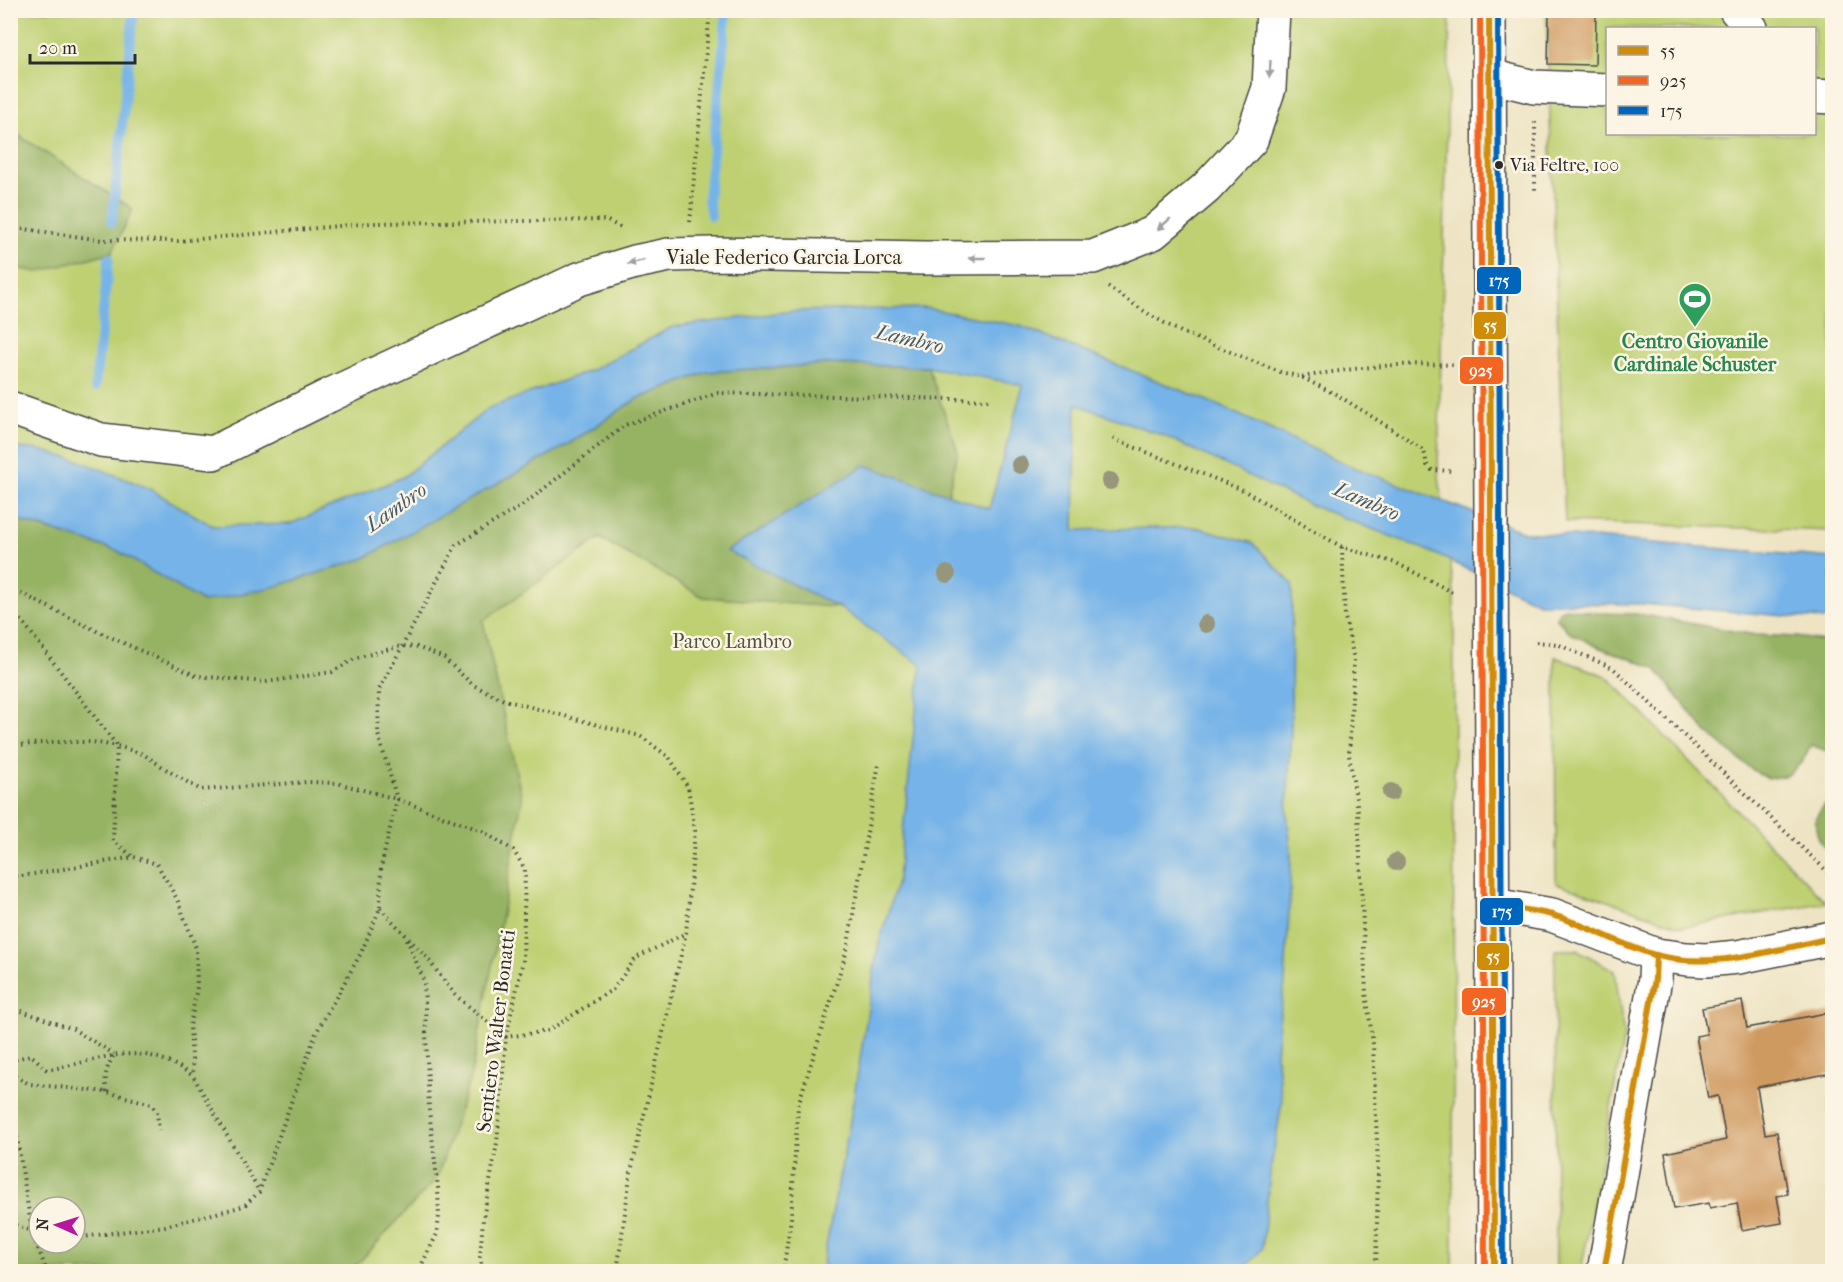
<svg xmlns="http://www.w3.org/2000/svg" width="1843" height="1282" font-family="'IM FELL French Canon',serif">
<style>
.green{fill:#bed072;stroke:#747e4e;stroke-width:1.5;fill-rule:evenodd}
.forest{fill:#96b264;stroke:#606e48;stroke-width:1.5;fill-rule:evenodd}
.water{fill:#76b3e8;stroke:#506f8a;stroke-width:1.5}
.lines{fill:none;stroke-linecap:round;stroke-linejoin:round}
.stream{stroke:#76b3e8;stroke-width:10}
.building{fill:#cf9a60}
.minor-casing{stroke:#484742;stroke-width:36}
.path{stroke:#484742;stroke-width:4;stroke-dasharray:1.5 4.5;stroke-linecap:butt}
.minor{stroke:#fff;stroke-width:33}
.bus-1-casing{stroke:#fcf5e5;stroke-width:10}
.bus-2-casing{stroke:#fcf5e5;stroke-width:10}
.bus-3-casing{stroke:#fcf5e5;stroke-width:10}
.bus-1{stroke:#ce8d09;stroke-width:6}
.bus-2{stroke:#f26522;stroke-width:6}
.bus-3{stroke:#0065bd;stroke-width:6}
.tree{fill:#97957a}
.oneway{fill:#a0a0a0}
.bus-dot{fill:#2b2b2b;stroke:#fcf5e5;stroke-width:2}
.labels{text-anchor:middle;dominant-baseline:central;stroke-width:5;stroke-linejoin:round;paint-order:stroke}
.bus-label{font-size:18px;fill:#2b2b2b;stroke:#fcf5e5;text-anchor:start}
.street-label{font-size:20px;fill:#2b2b2b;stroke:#fcf5e5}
.leisure-label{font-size:20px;font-weight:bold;fill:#27864d;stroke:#fcf5e5}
.park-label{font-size:20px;fill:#50543d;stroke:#fcf5e5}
.water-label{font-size:21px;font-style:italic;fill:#455b6d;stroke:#fcf5e5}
.line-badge{stroke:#fcf5e5;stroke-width:2}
.badge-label{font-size:16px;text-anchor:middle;font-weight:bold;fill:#fff}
</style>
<rect width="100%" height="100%" fill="#fcf5e5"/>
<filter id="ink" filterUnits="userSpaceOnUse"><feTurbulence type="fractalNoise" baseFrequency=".0167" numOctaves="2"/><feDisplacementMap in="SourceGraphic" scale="12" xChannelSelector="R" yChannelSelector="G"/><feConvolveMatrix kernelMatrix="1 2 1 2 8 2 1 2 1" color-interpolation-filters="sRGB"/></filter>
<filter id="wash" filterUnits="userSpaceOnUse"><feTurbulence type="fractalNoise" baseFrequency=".008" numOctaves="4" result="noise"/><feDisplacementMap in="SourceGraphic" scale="24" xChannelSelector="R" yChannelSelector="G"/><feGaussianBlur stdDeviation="1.35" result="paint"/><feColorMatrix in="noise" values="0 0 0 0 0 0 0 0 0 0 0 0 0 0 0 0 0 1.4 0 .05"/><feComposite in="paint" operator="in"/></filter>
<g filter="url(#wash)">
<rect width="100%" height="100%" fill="#eee4c4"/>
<!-- green -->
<g class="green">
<path d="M10 11H1450L1438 468 1454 591 1453 1271H11ZM39 1207H75V1243H39Z"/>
<path d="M1546 11H1832V531L1565 522ZM1608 28H1814V134H1608Z"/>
<polygon points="1555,657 1606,676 1826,902 1683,927 1556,883"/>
<polygon points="1555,950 1578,950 1615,971 1624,1036 1581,1271 1556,1271"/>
</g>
<!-- forest -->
<g class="forest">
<polygon points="10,130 133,209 112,252 38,272 11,267"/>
<path d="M828 364 928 367 958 451 938 541 872 610 703 597 600 538 483 621 522 799 503 909 471 1075 437 1178 351 1271H11L10 518 118 551 203 602 489 487 567 445 635 400 707 372ZM39 1207H75V1243H39Z"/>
<polygon points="1565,608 1597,613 1638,614 1756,635 1797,637 1832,642 1832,753 1811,745 1802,762 1788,775 1768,779 1751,769 1706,732 1655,668 1598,647 1570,633 1556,618 1560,610"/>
<path d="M1832 797V853C1819 847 1811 825 1819 812 1822 807 1828 802 1832 797Z"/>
</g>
<!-- water -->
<polygon class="water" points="926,308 1020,326 1213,403 1348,465 1524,532 1832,558 1832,620 1641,604 1539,603 1429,551 1310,505 1167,437 1076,404 1074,530 1196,527 1253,543 1292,584 1291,729 1287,813 1291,850 1290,894 1285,983 1279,1021 1276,1054 1282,1102 1270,1173 1262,1249 1241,1271 827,1271 823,1262 850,1121 878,947 898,878 921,665 840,608 727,551 865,465 989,509 1023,385 928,367 828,364 707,372 635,400 567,445 363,559 277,586 203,602 118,551 11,518 11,448 36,449 80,461 148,488 213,526 290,524 403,477 489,408 592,370 672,327 793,311"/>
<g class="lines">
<!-- stream -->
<g class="stream">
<polyline points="711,216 708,199 727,10"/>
<polyline points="112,222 134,10"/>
<polyline points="95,387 109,258"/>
</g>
</g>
<g id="blocks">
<!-- building -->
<g class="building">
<polygon points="1549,13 1596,14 1595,65 1548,64"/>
<polygon points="1742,1001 1747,1028 1832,1012 1832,1073 1757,1087 1765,1134 1777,1132 1788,1194 1777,1196 1782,1223 1742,1230 1737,1203 1710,1208 1709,1203 1674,1209 1665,1153 1726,1140 1718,1096 1708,1098 1696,1036 1707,1034 1702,1008"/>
</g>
</g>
</g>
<g filter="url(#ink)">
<use href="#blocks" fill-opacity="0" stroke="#484742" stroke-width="1.5"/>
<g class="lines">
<!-- minor casing -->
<g class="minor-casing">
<g id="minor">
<polyline points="1489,10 1494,1272"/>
<polyline points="1736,10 1751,28"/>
<polyline points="1490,76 1534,87 1608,90"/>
<polyline points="1814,96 1832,97"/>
<polyline points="10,408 101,440 213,453 328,396 579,279 635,262 669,255 714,254 924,258 1093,257 1153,233 1206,188 1251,140 1269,88 1273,10"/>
<polyline points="1493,905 1552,915 1656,955 1687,959 1706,960 1738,957 1832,938"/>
<polyline points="1604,1272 1655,979 1656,955"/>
</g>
</g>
<!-- path -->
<g class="path">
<polyline points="1535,122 1535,190"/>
<polyline points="690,222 710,10"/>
<polyline points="10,227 102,240 178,241 371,223 606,220 624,229"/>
<polyline points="1108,287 1150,315 1181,332 1277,371 1301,377 1339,396 1409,440 1424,451 1427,465 1432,470 1454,471"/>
<path d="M1302 377C1352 368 1402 362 1454 365"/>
<polyline points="1113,439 1241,489 1342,547 1396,563 1456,594"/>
<polyline points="1342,547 1345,617 1354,659 1349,755 1358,811 1366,993 1373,1044 1378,1168 1376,1272"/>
<polyline points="10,588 97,631 197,676 266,682 332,672 356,658 401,646 417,647 444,658 473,685 504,700 640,736 669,757 688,787 695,831 686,933 630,1176 617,1272"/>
<polyline points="10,605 117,746 113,840 133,857"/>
<polyline points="1536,642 1557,644 1613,668 1832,876"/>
<polyline points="10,746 53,742 92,742 117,746 143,754 172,773 201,790 307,782 337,783 397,799 482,831 513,850 525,869 523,961 506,1037 497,1143 483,1219 480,1258 483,1272"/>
<polyline points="10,878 134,857 157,864 177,899 196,948 197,987 190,1026 193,1076"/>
<polyline points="380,908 427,958 455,995 506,1037 548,1031 613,989 636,958 686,933"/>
<polyline points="407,939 424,981 429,1110 438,1188 439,1216 437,1234 418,1272"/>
<polyline points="10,1007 73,1029 114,1054"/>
<path d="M10 1061 30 1055C40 1061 39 1065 47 1070 104 1060 140 1037 193 1076L259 1191"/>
<polyline points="10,1073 29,1084 107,1092 152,1104 157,1113 159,1130"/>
<path d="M107 1092C104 1076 106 1068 114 1055"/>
<polyline points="10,1127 17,1137 32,1232 47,1272"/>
<polyline points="10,1223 39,1234"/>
<polyline points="75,1238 165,1226 244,1206 259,1192 316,1033 361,953 380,908 381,867 397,799 378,734 379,690 456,545 523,505 625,425 718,393 990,400"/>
<polyline points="783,1272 791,1218 798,1105 847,950 879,763"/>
</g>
<!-- minor -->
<use href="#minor" class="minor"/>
<!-- bus-1 casing -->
<g class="bus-1-casing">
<g id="bus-1">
<polyline points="1489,10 1494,1272"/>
<path d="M1493 905C1512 908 1533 910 1552 915 1587 925 1620 945 1655 955 1712 971 1776 949 1832 938"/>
<polyline points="1604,1272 1655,979 1656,955"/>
</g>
</g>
<!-- bus-2 casing -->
<g class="bus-2-casing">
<polyline id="bus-2" points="1480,10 1485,1272"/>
</g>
<!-- bus-3 casing -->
<g class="bus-3-casing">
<polyline id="bus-3" points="1498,10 1503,1272"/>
</g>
<!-- bus-1 -->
<use href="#bus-1" class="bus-1"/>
<!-- bus-2 -->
<use href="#bus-2" class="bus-2"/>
<!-- bus-3 -->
<use href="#bus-3" class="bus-3"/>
</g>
<!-- trees -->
<g class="tree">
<circle cx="1020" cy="465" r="9"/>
<circle cx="1110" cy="481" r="9"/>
<circle cx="947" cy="574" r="9"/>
<circle cx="1206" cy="624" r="9"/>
<circle cx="1391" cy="792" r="9"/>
<circle cx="1396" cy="862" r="9"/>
</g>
<!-- one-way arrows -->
<defs><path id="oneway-solid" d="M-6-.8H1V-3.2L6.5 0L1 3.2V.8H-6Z" transform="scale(1.5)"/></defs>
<g class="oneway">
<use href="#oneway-solid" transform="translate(1270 69) rotate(93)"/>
<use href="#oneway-solid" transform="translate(1164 224) rotate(139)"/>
<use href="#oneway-solid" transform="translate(977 258) rotate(180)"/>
<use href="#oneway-solid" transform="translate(636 262) rotate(166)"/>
</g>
</g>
<!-- icons -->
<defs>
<g id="stadium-pin" transform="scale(1.725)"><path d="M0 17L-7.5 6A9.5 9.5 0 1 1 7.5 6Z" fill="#2e9e5b" stroke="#fcf5e5"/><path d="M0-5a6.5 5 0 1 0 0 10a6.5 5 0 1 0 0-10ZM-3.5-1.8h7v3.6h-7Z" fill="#fff"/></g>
</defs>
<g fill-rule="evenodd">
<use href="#stadium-pin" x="1695" y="299"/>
</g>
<!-- markers -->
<circle class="bus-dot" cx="1499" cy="165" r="5"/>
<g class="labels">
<!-- bus labels -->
<g class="bus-label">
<text x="1510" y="165">Via Feltre, 100</text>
</g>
<!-- street labels -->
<g class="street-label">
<text x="784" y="257">Viale Federico Garcia Lorca</text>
<text transform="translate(496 1031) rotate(-83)">Sentiero Walter Bonatti</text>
</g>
<!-- leisure labels -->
<g class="leisure-label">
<text x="1695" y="341">Centro Giovanile<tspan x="1695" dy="23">Cardinale Schuster</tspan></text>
</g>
<!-- park labels -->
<g class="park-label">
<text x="732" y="641">Parco Lambro</text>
</g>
<!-- water labels -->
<g class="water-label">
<text transform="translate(910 339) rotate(13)">Lambro</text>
<text transform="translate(1367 501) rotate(23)">Lambro</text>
<text transform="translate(396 507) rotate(-35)">Lambro</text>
</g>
</g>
<g class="line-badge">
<rect x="1476" y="266" width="46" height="29" rx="6" fill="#0065bd"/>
<rect x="1473" y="311" width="34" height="29" rx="6" fill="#ce8d09"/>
<rect x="1459" y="356" width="45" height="29" rx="6" fill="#f26522"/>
<rect x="1479" y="897" width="45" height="29" rx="6" fill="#0065bd"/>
<rect x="1476" y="942" width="34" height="29" rx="6" fill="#ce8d09"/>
<rect x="1461" y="987" width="46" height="29" rx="6" fill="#f26522"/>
</g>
<g class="badge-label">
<text x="1499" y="286">175</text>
<text x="1490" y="331">55</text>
<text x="1481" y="376">925</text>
<text x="1502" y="917">175</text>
<text x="1493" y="962">55</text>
<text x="1484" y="1007">925</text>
</g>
<!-- margin -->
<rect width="1843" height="1282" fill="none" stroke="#fcf5e5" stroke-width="36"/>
<!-- legend -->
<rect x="1606" y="27" width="210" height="108" fill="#fcf5e5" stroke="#a8a49b" stroke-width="1.5"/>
<rect x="1618" y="46" width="30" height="9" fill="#ce8d09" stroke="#a8a49b" stroke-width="1.5"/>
<text x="1660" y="57" font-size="18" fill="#2b2b2b">55</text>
<rect x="1618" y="76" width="30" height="9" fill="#f26522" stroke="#a8a49b" stroke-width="1.5"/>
<text x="1660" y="87" font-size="18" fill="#2b2b2b">925</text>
<rect x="1618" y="106" width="30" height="9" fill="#0065bd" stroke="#a8a49b" stroke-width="1.5"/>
<text x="1660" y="117" font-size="18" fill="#2b2b2b">175</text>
<!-- north arrow -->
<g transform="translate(57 1225) rotate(273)"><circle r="28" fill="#fcf5e5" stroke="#a8a49b" stroke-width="1.5"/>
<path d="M0-4.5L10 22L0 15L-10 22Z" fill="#b5179e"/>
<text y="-9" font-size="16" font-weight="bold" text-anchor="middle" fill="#2b2b2b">N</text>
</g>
<!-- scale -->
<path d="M30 54v9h105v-9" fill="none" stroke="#2b2b2b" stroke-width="3"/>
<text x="39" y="54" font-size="18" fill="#2b2b2b" stroke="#fcf5e5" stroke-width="4.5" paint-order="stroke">20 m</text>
</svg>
